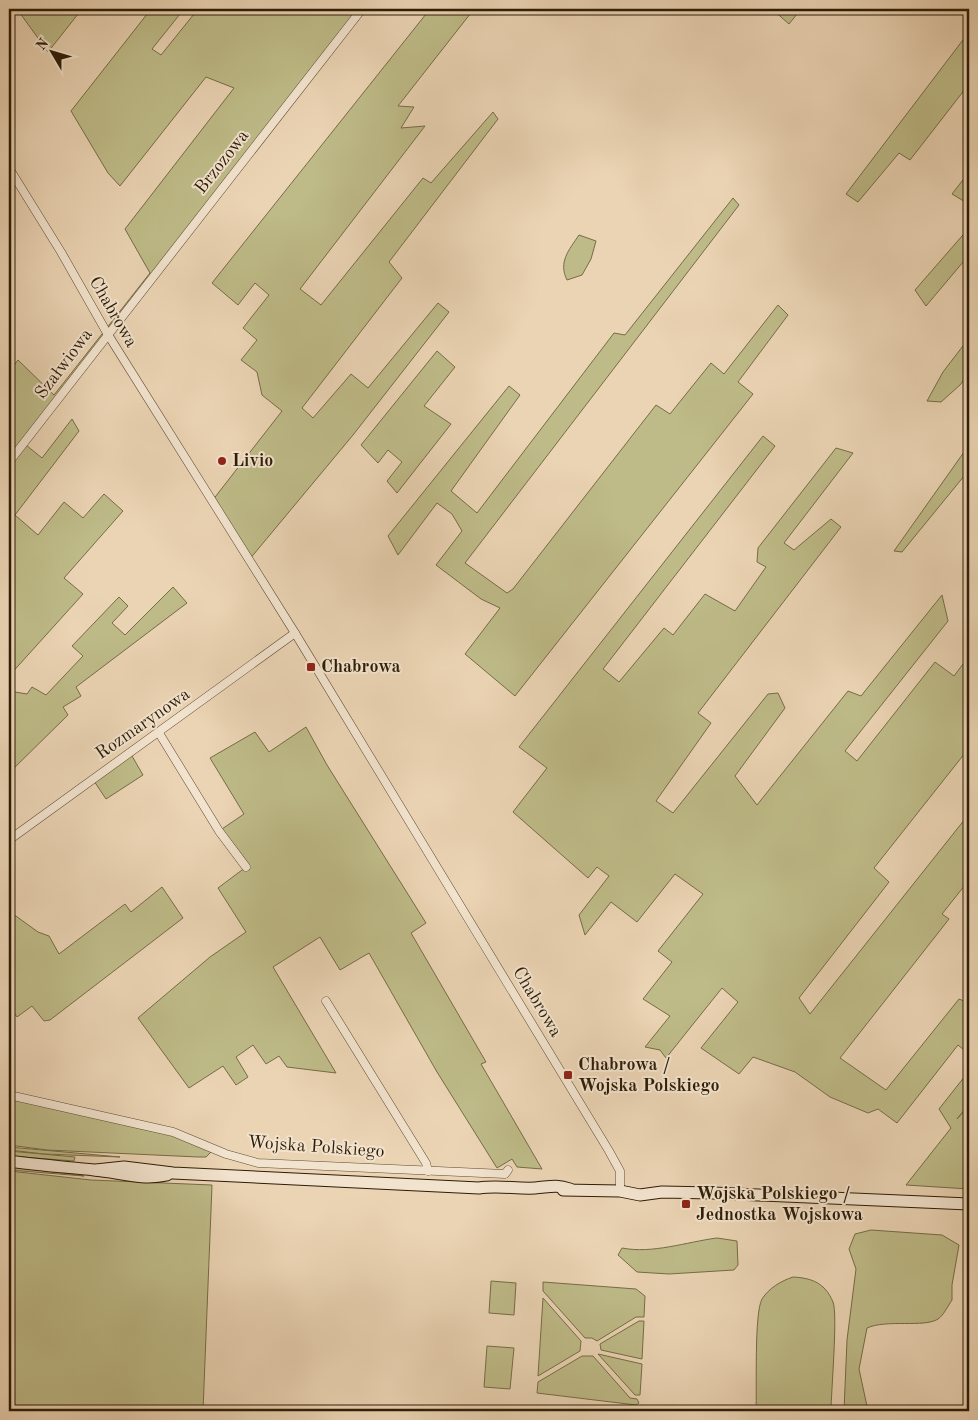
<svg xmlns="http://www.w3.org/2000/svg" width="978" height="1420" font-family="'Old Standard TT',serif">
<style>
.green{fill:#bebb88;stroke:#766c47}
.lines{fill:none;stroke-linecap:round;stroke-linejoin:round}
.minor-casing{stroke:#5d4a32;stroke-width:9}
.secondary-casing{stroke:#2e1c06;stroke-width:13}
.minor{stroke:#f2e3ce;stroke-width:8}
.secondary{stroke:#f2e3ce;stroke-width:11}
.poi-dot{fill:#8f2418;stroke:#f2e3ce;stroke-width:2}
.labels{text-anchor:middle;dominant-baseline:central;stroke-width:4;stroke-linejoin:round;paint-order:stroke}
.street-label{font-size:18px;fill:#2e1c06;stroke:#f2e3ce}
.poi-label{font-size:18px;font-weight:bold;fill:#2e1c06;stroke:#f2e3ce;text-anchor:start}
</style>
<rect width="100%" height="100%" fill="#ebd4b4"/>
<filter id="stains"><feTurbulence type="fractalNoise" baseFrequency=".004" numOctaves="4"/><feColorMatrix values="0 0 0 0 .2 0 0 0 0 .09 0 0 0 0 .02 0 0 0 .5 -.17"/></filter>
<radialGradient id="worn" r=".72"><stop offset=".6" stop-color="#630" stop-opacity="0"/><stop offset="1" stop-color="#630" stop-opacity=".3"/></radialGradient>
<!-- green -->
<g class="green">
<polygon points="17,9 82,9 48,52"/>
<polygon points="151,9 184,9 152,49 161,55 198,9 362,9 26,445 42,458 72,419 79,431 15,515 38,535 64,502 83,518 104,494 123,511 64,578 83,594 9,676 9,372 18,360 54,395 150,273 125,229 234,88 206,77 120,186 108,173 71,111"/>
<polygon points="430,9 474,9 398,106 414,107 401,128 425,126 300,289 321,305 423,178 431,183 493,112 498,119 389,262 402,278 302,408 313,418 351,374 368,388 438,303 449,312 353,435 249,560 212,501 282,411 262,395 257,372 241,360 257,340 243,328 269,295 255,283 238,305 212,283"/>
<polygon points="772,9 801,9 789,24"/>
<polygon points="969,32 969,84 910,160 899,153 858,202 846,194"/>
<polygon points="969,172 969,202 967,203 952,194"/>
<polygon points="733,198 739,205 465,563 507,593 513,589 656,405 670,414 711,363 724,374 778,305 788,315 738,382 753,394 515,696 465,654 500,608 481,599 436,565 462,531 452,514 437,503 398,555 388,536 509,386 520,395 451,491 477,513 614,333 625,335"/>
<polygon points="969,228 969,255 926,306 915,290"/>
<path d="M579 235 596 241 591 259 582 275 567 280C558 262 569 250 579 235Z"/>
<polygon points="969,338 969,373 960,385 941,402 927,401 943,372"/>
<polygon points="437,351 455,367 424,406 451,424 397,493 387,481 402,462 388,450 378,463 361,445"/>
<polygon points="763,436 775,446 603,669 619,682 664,628 673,635 705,594 735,611 766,567 757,562 758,548 836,448 853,453 784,543 794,550 831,519 841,527 698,713 711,723 656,801 673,813 768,694 778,693 785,708 735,776 757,805 848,691 861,696 942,595 948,621 845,751 857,761 935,662 954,676 969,656 969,748 874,868 889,882 799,998 810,1014 969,814 969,880 942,914 949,919 840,1058 886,1090 959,999 969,1003 969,1031 967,1034 969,1037 969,1054 958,1045 897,1123 878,1109 868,1113 830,1097 795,1072 753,1057 739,1074 701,1048 738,1002 722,988 666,1058 660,1050 645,1047 670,1016 643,999 672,962 658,951 703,894 675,874 637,922 611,902 585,935 579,915 609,876 597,867 588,878 513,812 547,768 519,747"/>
<polygon points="969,445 969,470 902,552 894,551"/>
<polygon points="173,587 187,603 76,687 81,696 63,707 68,715 9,773 9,691 27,694 32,687 46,695 83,656 72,646 119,597 128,606 112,623 125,635"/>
<polygon points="306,727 327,765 426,923 411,933 486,1062 481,1064 542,1169 517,1167 512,1159 497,1168 437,1072 369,953 340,970 320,937 273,967 336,1073 287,1067 279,1056 266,1064 253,1045 236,1057 248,1077 236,1085 223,1066 189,1088 138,1018 210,957 246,932 218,888 246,867 219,831 244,814 210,758 255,732 269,752"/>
<polygon points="159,733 132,756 143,775 106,799 92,778"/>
<polygon points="162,887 183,918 50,1020 44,1021 32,1006 17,1017 9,1006 9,911 38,932 49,936 59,954 125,904 131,912"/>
<polygon points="969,1071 969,1104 957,1119 969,1105 969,1189 906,1185 951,1128 939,1109"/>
<polygon points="9,1099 19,1099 167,1133 211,1152 206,1157 198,1157 47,1150 9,1145"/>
<polygon points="9,1147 120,1157 44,1154 9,1150"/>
<polygon points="9,1151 75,1157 74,1161 9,1156"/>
<polygon points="9,1166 84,1176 9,1170"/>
<polygon points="9,1171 91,1180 212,1185 203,1411 9,1411"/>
<path d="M871 1230 942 1235 959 1245 952 1285V1300C948 1306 943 1316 938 1319 924 1328 887 1319 867 1328L859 1369 868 1411H844L847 1340 856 1269 849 1249 855 1234Z"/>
<path d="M717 1238 737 1241 738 1265 734 1270 669 1274 637 1272 618 1255 622 1248C653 1254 686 1242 717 1238Z"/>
<path d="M793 1277C812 1278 825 1283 833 1302 838 1314 831 1393 831 1411H756C757 1390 754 1314 762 1299 769 1288 781 1281 793 1277Z"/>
<polygon points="491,1281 516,1283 514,1315 489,1313"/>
<polygon points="543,1282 636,1289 645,1296 644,1317 636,1317 597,1341 592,1338 585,1338 543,1291"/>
<polygon points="543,1298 581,1341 580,1351 538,1376"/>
<polygon points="639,1321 644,1321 642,1359 601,1350 600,1344"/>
<polygon points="487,1346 514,1348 510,1389 484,1387"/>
<polygon points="598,1354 642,1364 640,1395 635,1395"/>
<polygon points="582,1356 593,1356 630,1398 637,1399 639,1403 636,1405 537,1393 538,1382"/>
</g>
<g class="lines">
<!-- minor casing -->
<g class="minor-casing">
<g id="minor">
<polyline points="9,168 61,252 107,333 295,633 609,1151 620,1171 620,1191"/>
<polyline points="9,462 362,9"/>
<polyline points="159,733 219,831 246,867"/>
<polyline points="9,840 295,633"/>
<polyline points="326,1001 426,1163 428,1171"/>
<polyline points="9,1095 173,1132 226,1154 258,1163 505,1174 508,1170"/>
</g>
</g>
<!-- secondary casing -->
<g class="secondary-casing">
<g id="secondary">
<path d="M9 1161C37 1165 65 1167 94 1170 119 1172 141 1181 167 1175"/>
<path d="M96 1170 124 1167 173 1173 479 1188C498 1185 516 1189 535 1188 549 1187 556 1184 570 1189"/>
<polyline points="563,1190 620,1191 640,1195 662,1192 713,1193 969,1204"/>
</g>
</g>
<!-- minor -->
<use href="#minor" class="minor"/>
<!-- secondary -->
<use href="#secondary" class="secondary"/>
</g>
<!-- markers -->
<g class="poi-dot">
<circle cx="222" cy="461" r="5"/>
<rect x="306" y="662" width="10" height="10" rx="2.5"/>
<rect x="563" y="1070" width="10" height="10" rx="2.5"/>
<rect x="681" y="1199" width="10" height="10" rx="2.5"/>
</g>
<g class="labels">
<!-- street labels -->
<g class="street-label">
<text transform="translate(222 162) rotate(-52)">Brzozowa</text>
<text transform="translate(113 312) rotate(60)">Chabrowa</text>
<text transform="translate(64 364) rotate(-53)">Szałwiowa</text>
<text transform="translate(143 724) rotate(-35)">Rozmarynowa</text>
<text transform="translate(537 1002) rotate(59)">Chabrowa</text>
<text transform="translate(316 1147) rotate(4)">Wojska Polskiego</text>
</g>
<!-- poi labels -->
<g class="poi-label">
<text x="232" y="461">Livio</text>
<text x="321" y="667">Chabrowa</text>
<text x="578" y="1065">Chabrowa /<tspan x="578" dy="21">Wojska Polskiego</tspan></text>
<text x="696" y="1194">Wojska Polskiego /<tspan x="696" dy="21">Jednostka Wojskowa</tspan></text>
</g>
</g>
<!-- margin -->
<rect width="978" height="1420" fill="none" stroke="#ebd4b4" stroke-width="30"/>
<rect x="10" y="10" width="958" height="1400" fill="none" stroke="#2e1c06" stroke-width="2.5"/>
<rect x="15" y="15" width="948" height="1390" fill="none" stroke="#2e1c06"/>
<!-- north arrow -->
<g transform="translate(52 52) rotate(308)" stroke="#f2e3ce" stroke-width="4" paint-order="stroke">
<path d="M0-4L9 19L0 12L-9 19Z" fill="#2e1c06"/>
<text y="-8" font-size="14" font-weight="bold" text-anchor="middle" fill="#2e1c06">N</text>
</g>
<rect width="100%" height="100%" filter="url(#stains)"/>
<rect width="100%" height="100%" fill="url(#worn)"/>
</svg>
